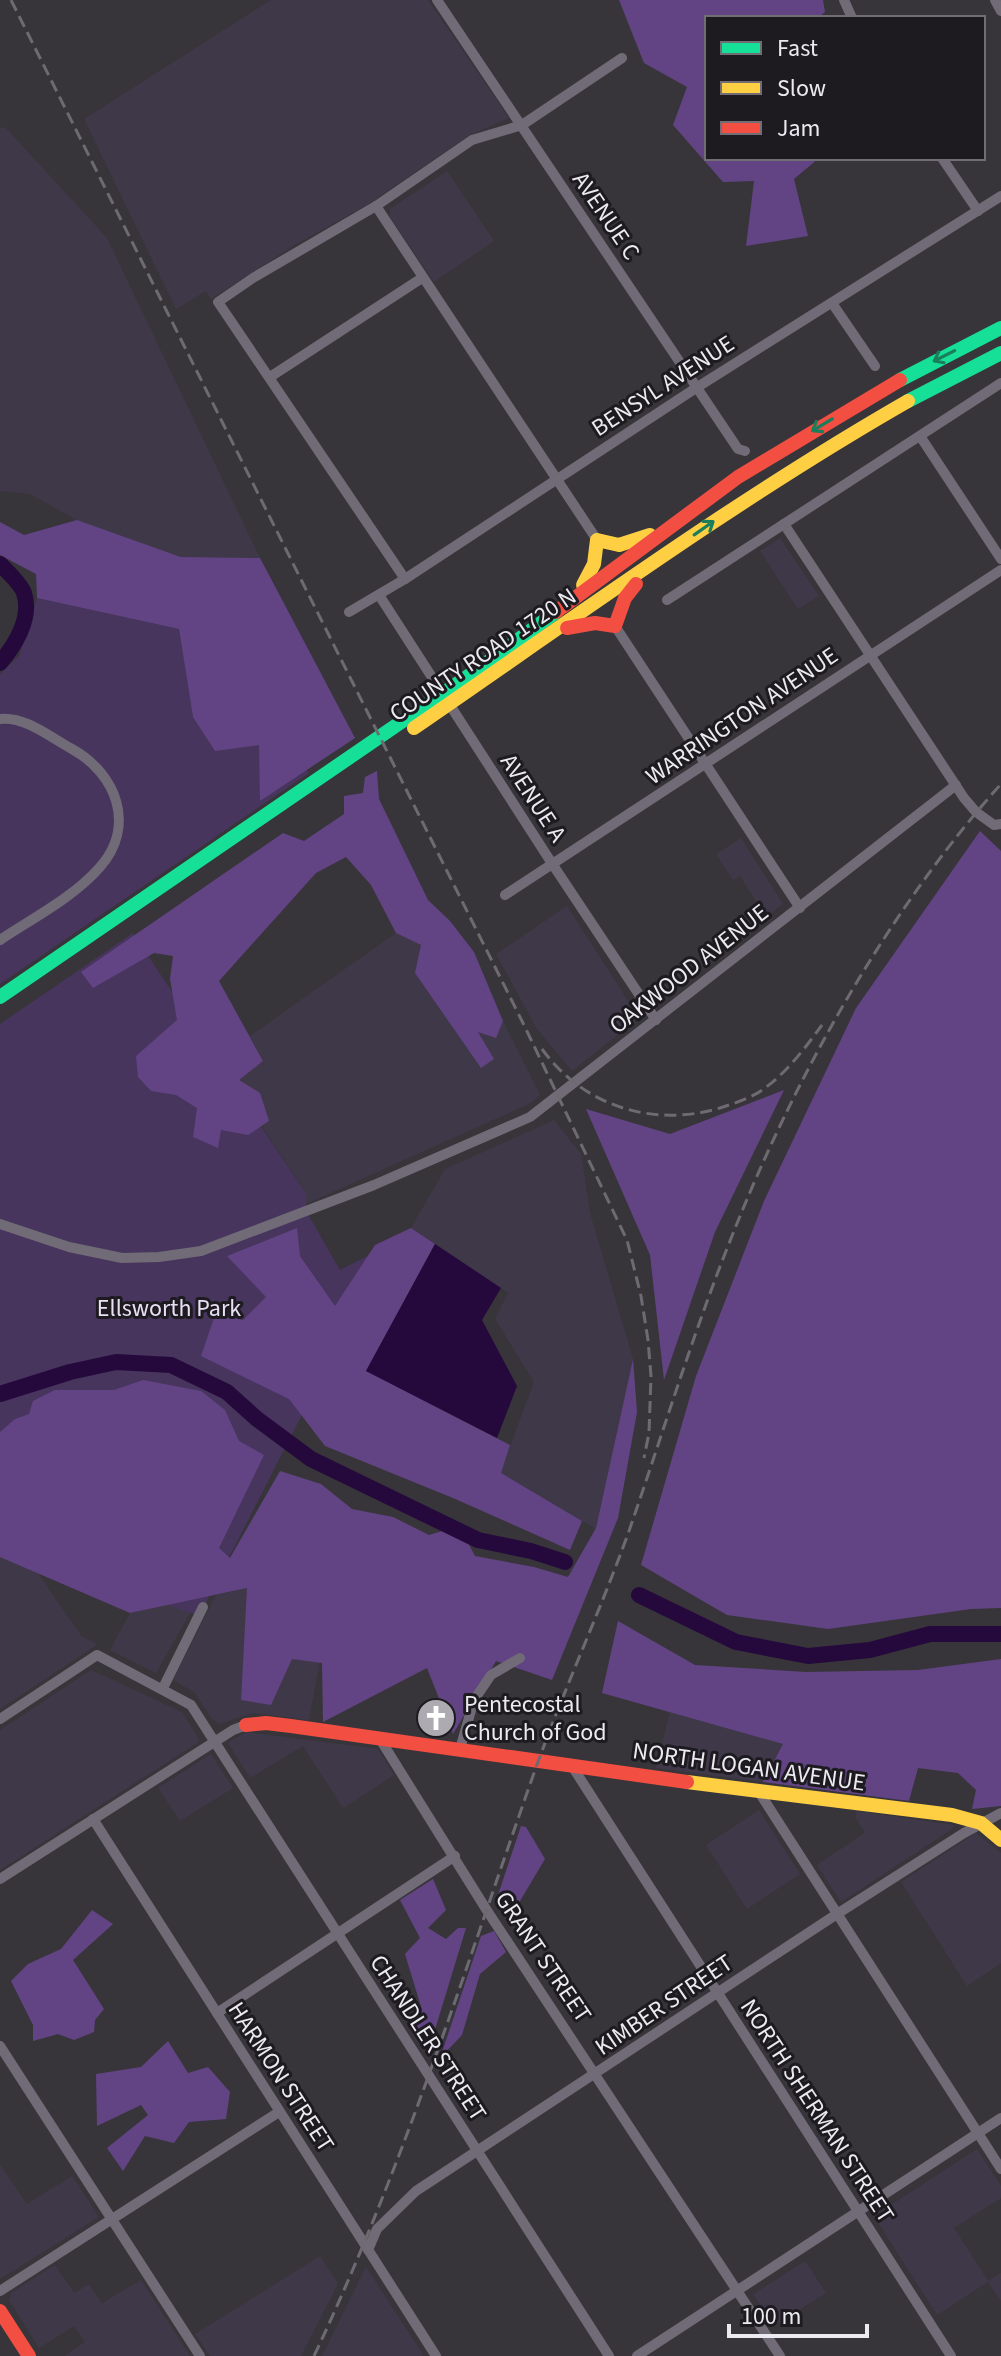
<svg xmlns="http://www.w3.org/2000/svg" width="1001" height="2356" font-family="'Source Sans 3',sans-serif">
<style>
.built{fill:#3f3848}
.green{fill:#47355e}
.forest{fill:#624485}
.water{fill:#25093c}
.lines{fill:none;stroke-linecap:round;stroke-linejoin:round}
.river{stroke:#25093c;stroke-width:16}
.street{stroke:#706b76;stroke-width:10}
.fast{stroke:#16e098;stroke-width:14}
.slow{stroke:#ffcf43;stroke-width:14}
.jam{stroke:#f24e42;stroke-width:14}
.rail{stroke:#6d6b71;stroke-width:3;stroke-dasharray:12 6;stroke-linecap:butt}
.oneway{stroke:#1a7e5c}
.labels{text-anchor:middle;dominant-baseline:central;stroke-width:6;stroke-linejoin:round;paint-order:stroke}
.street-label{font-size:24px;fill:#eceaf1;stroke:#1d1b20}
.park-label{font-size:24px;fill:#e8dff5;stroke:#1d1b20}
.poi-label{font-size:24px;fill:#eceaf1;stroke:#1d1b20;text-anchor:start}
</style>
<rect width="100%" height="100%" fill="#37353a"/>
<!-- built -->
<g class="built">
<polygon points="271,0 428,0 509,118 468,136 367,205 296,244 211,299 206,291 176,309 84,119"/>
<polygon points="5,127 107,238 260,558 182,557 77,520 30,494 0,491 0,128"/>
<polygon points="447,171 494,241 434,282 390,217 390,209"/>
<polygon points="780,538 819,596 798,609 760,551"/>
<polygon points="741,838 783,904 766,917 740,876 733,880 716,854"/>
<polygon points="567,906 639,1018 572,1071 537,1029 496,954"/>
<polygon points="396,933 421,945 477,1030 495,1038 503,1021 540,1095 531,1103 306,1204 306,1194 262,1126 269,1121 238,1080 263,1061 250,1036"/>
<polygon points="554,1120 581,1154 590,1213 633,1359 596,1529 500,1473 534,1382 495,1319 508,1293 411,1228 445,1169"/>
<polygon points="0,1547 29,1560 82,1637 98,1644 0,1709"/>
<polygon points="248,1588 282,1654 320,1660 309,1720 253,1713 219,1724 212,1719 195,1693 173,1680 216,1595"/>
<polygon points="176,1603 192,1610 156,1673 110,1650 130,1613"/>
<polygon points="91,1670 182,1712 200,1741 0,1870 0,1730"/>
<polygon points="670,1712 784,1744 763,1782 656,1768"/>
<polygon points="246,1732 378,1749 394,1775 343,1808 303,1746 250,1778 228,1743"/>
<polygon points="211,1754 233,1788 180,1821 158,1788"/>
<polygon points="759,1810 800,1874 747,1909 706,1845"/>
<polygon points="856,1811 954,1825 952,1829 841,1902 817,1865 865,1833 856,1818"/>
<polygon points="976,1833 1001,1853 1001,1963 967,1986 901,1882"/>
<polygon points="977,2149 1001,2186 1001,2198 954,2228 988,2281 1001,2273 1001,2301 988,2282 937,2315 874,2216"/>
<polygon points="0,2165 27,2204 72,2176 99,2217 0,2279"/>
<polygon points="320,2256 338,2284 301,2356 210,2356 195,2334"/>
<polygon points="805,2261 826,2293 774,2326 753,2294"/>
<polygon points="55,2265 74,2293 89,2284 102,2303 141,2280 190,2356 64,2356 85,2342 74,2326 39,2348 9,2300 11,2293"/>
<polygon points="366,2267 424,2356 322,2356"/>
</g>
<!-- green -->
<g class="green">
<polygon points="37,598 179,629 193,716 246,680 309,773 0,984 0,674 19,656"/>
<polygon points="133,933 306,1194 306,1211 340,1270 389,1245 199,1616 0,1543 0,1024"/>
</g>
<!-- forest -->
<g class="forest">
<polygon points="619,0 823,0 825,12 818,18 707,18 707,158 819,158 794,179 808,236 746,246 754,181 723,182 673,125 687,87 644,63"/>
<polygon points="77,520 181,557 260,558 355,738 260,801 259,745 215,751 193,717 179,629 37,598 36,574 0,555 0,522 24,535"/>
<polygon points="377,771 379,799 428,900 450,921 474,952 503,1021 496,1038 478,1032 494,1059 481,1068 415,973 421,945 396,933 371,885 346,857 316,873 219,981 263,1061 239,1080 260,1093 269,1121 248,1135 221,1130 218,1148 193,1137 197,1108 176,1095 151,1091 138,1077 136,1056 177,1020 170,979 173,956 154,953 93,988 81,972 283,833 304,841 344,814 344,796 363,793 365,777"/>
<polygon points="980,831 1001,851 1001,1608 971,1609 828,1629 727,1615 641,1565 696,1376 764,1201 856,1008"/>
<polygon points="784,1090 715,1232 664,1380 650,1255 586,1109 670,1134"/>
<polygon points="297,1228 300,1256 335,1306 375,1245 411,1228 435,1244 366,1371 510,1445 501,1473 582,1521 570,1550 453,1498 325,1446 289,1399 201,1356 215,1315 243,1320 266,1297 227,1256"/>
<polygon points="633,1359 637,1412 618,1518 552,1680 496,1661 453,1734 427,1668 323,1722 322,1663 292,1659 271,1705 241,1700 247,1588 130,1613 0,1557 0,1432 15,1419 29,1414 33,1401 55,1390 114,1390 143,1380 201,1391 225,1410 239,1441 264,1455 219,1548 230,1558 280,1471 321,1484 352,1509 393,1517 429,1535 459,1526 475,1556 534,1567 568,1577 596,1528"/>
<polygon points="618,1621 695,1665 806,1672 918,1670 1001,1659 1001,1806 972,1809 976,1790 958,1773 918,1768 909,1801 763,1782 783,1744 602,1693"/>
<polygon points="521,1826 526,1827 545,1859 514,1911 496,1901"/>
<polygon points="433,1879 446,1910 428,1928 446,1939 458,1928 466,1928 430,2046 419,2044 409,2028 422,2010 405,1954 420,1938 400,1900"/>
<polygon points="92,1910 113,1924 73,1960 104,2009 95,2020 94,2032 74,2040 58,2034 33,2041 33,2025 11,1981 28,1964 61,1949"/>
<polygon points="494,1931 506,1952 480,1974 462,2035 440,2058 481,1936"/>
<polygon points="168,2041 188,2073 208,2067 230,2092 226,2119 189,2122 174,2143 145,2136 123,2171 107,2148 148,2115 141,2105 97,2126 96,2074 141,2067"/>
</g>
<!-- water -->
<polygon class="water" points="435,1244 501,1288 482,1320 517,1386 497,1438 366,1371"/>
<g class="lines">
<!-- river -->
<g class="river">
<path d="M0 564C7 571 21 584 24 593 32 618 15 645 0 663"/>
<polyline points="0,1394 70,1372 116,1362 171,1365 227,1392 257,1419 311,1459 478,1540 531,1551 565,1562"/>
<polyline points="639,1595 736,1642 808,1656 870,1650 930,1634 1001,1634"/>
</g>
<!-- street -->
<g class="street">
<polyline points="437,0 738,449 745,451"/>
<polyline points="844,0 852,18"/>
<polyline points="995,0 1001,11"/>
<polyline points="942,158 978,211"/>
<polyline points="376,206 597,540"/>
<polyline points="832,303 875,366"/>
<polyline points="270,377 422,278"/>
<polyline points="920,436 1001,559"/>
<polyline points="784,524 964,798 976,812 994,825 1001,824"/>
<polyline points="405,579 218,302 253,278 376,206 472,140 522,125 622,58"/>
<polyline points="379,595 553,865 656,1020"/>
<polyline points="667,600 1001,383"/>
<polyline points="349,612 405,579 696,388 1001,196"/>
<polyline points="615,626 800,908"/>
<path d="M0 719C25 716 50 737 72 749 117 774 136 826 100 867 74 897 33 918 0 940"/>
<polyline points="505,895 1001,570"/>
<polyline points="0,1224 69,1247 122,1258 159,1257 201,1251 374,1185 530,1117 956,785"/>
<polyline points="163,1688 203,1607"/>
<polyline points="0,1719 97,1655 191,1705 609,2356"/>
<polyline points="380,1739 486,1909 780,2356"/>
<polyline points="460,1749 474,1700 491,1675 520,1658"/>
<polyline points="572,1766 951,2356"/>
<polyline points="759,1792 1001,2169"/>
<polyline points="93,1819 436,2356"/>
<polyline points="0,1879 233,1730 246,1725"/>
<polyline points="217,2013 455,1856"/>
<polyline points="0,2046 200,2356"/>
<polyline points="368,2250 377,2229 416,2191 837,1914 964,1833 1001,1813"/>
<polyline points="0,2291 279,2112"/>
<polyline points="637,2356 1001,2118"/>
</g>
<!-- fast -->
<g class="fast">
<polyline points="900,380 1001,328"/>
<polyline points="908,401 1001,353"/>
<polyline points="0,997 477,670 556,612"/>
</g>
<!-- slow -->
<g class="slow">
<polyline points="583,585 594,564 597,540 619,545 650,535"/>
<path d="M414 728C577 616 737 499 908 401"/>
<polyline points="687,1782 952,1815 981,1823 1001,1840"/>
</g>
<!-- jam -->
<g class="jam">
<polyline points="556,612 738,477 900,380"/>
<polyline points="567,628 595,623 615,626 625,598 636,584"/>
<polyline points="246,1725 266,1723 291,1726 687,1782"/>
<polyline points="0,2311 29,2356"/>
</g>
<!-- rail -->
<g class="rail">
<polyline points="11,0 523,1023 627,1240 641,1296 648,1340 651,1376 649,1433 644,1458"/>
<path d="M542 1049C583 1106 653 1128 720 1108 735 1103 752 1098 765 1088 788 1071 805 1048 822 1025"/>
<path d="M314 2356C403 2168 465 1969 534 1773 563 1691 600 1612 629 1531 663 1433 693 1333 732 1236 794 1079 887 911 1001 784"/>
</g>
</g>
<!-- one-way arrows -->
<defs><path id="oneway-shaft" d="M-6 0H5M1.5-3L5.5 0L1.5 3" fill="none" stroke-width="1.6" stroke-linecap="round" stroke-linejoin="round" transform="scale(2)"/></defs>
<g class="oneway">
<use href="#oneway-shaft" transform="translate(944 356) rotate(153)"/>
<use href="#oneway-shaft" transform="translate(822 425) rotate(149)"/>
<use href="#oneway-shaft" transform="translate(704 528) rotate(-35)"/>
</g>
<!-- icons -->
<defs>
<g id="church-disc" transform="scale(2)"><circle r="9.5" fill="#adabb1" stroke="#1d1b20"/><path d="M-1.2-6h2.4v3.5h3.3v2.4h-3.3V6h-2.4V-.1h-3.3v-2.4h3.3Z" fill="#fff"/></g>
</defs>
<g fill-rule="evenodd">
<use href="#church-disc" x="436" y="1718"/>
</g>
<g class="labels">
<!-- street labels -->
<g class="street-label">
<text transform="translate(606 216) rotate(56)">AVENUE C</text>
<text transform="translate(663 386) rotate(-33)">BENSYL AVENUE</text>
<text transform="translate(483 655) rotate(-34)">COUNTY ROAD 1720 N</text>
<text transform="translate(742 716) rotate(-34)">WARRINGTON AVENUE</text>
<text transform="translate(533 798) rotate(57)">AVENUE A</text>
<text transform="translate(689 969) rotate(-38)">OAKWOOD AVENUE</text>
<text transform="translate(749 1767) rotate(8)">NORTH LOGAN AVENUE</text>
<text transform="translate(543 1957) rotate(56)">GRANT STREET</text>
<text transform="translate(664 2005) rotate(-34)">KIMBER STREET</text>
<text transform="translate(428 2038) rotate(57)">CHANDLER STREET</text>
<text transform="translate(281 2077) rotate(57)">HARMON STREET</text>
<text transform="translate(817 2111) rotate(57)">NORTH SHERMAN STREET</text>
</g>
<!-- park labels -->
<g class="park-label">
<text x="169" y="1308">Ellsworth Park</text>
</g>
<!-- poi labels -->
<g class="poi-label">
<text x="464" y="1704">Pentecostal<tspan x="464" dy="28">Church of God</tspan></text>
</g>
</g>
<!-- legend -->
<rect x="705" y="16" width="280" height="144" fill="#1d1b20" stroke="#706e74" stroke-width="2"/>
<rect x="721" y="42" width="40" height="12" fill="#16e098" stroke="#706e74" stroke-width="2"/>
<text x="777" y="56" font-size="24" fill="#eceaf1">Fast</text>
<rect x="721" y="82" width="40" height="12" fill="#ffcf43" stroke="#706e74" stroke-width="2"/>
<text x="777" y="96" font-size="24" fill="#eceaf1">Slow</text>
<rect x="721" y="122" width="40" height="12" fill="#f24e42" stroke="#706e74" stroke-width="2"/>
<text x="777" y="136" font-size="24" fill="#eceaf1">Jam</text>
<!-- scale -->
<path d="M729 2324v12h138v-12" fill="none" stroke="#eceaf1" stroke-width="4"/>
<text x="741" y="2324" font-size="24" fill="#eceaf1" stroke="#1d1b20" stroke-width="6" paint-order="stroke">100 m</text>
</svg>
